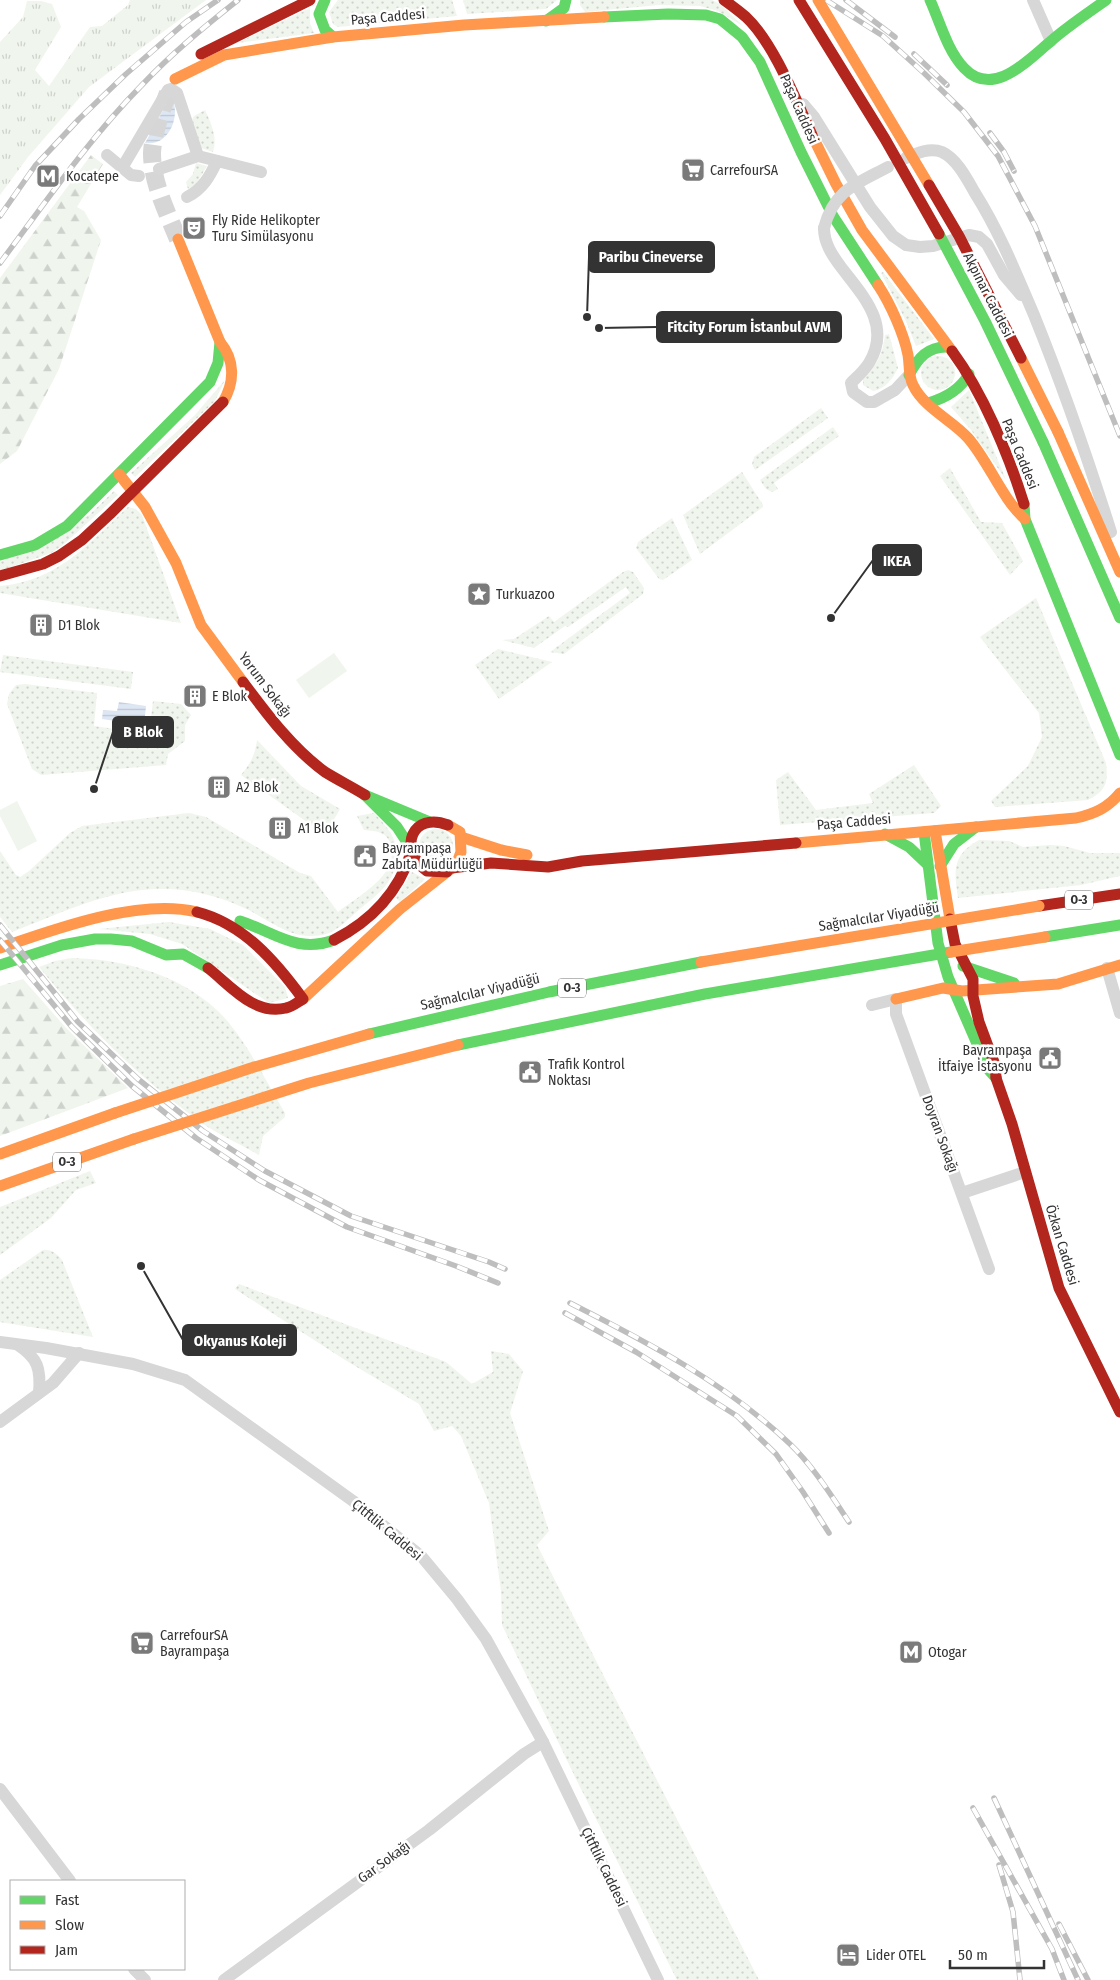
<svg xmlns="http://www.w3.org/2000/svg" width="1120" height="1980" font-family="'Fira Sans Condensed',sans-serif">
<style>
.grass{fill:url(#grass-dots)}
.forest{fill:url(#forest-firs)}
.park{fill:url(#park-tufts)}
.pitch{fill:#f0f5ed}
.water{fill:url(#water-rules)}
.lines{fill:none;stroke-linecap:round;stroke-linejoin:round}
.secondary-tunnel{stroke:#d6d6d6;stroke-width:18;stroke-dasharray:18 9;stroke-linecap:butt}
.street{stroke:#d7d7d7;stroke-width:12}
.fast{stroke:#63d668;stroke-width:11}
.slow{stroke:#ff974d;stroke-width:11}
.jam{stroke:#b3261e;stroke-width:11}
.rail-casing{stroke:#bebebe;stroke-width:5.5}
.rail{stroke:#fff;stroke-width:4;stroke-dasharray:11;stroke-linecap:butt}
.street-bridge{stroke:#d7d7d7;stroke-width:12}
.fast-bridge{stroke:#63d668;stroke-width:11}
.slow-bridge{stroke:#ff974d;stroke-width:11}
.jam-bridge{stroke:#b3261e;stroke-width:11}
.labels{text-anchor:middle;dominant-baseline:central;stroke-width:5;stroke-linejoin:round;paint-order:stroke}
.shield{fill:#fff;stroke:#707070;stroke-width:1}
.shield-label{font-size:12px;font-weight:bold;fill:#333}
.street-label{font-size:14px;fill:#333;stroke:#fff}
.poi-label{font-size:14px;fill:#333;stroke:#fff;text-anchor:start}
.leader{fill:none;stroke:#333;stroke-width:2}
.callout-dot{fill:#333;stroke:#fff;stroke-width:2}
.callout{fill:#333;stroke:#333;stroke-width:2}
.callout-label{font-size:15px;text-anchor:middle;font-weight:bold;fill:#fff}
</style>
<defs>
<pattern id="grass-dots" width="8" height="8" patternUnits="userSpaceOnUse" patternTransform="scale(1.25)"><rect width="8" height="8" fill="#f0f5ed"/><path d="M2 2h.1M6 6h.1" fill="none" stroke="#ced2cc" stroke-width="1.8" stroke-linecap="round"/></pattern>
<pattern id="forest-firs" width="22" height="20" patternUnits="userSpaceOnUse" patternTransform="scale(1.25)"><rect width="22" height="20" fill="#f0f5ed"/><path d="M5 1l3.5 6h-7zM16 11l3.5 6h-7z" fill="#ced2cc"/></pattern>
<pattern id="park-tufts" width="24" height="20" patternUnits="userSpaceOnUse" patternTransform="scale(1.25)"><rect width="24" height="20" fill="#f0f5ed"/><path d="M3 7l-1-3M5 7V3M7 7l1-3M15 17l-1-3M17 17v-4M19 17l1-3" fill="none" stroke="#ced2cc"/></pattern>
<pattern id="water-rules" width="6" height="5" patternUnits="userSpaceOnUse" patternTransform="scale(1.25)"><rect width="6" height="5" fill="#dde6f3"/><path d="M0 2.5h6" fill="none" stroke="#bec6d1"/></pattern>
</defs>
<rect width="100%" height="100%" fill="#fff"/>
<!-- grass -->
<g class="grass">
<polygon points="338,0 452,0 457,16 338,27 333,24 329,12"/>
<polygon points="463,0 557,0 546,9 467,14"/>
<polygon points="580,0 712,0 720,4 743,26 718,11 700,6 659,5 585,12 580,5"/>
<polygon points="310,8 310,23 314,33 237,43"/>
<path d="M205 110C211 123 218 138 213 152L201 148 192 120 194 116Z"/>
<polygon points="196,163 207,166 196,184 188,189 186,182 193,174"/>
<polygon points="883,272 934,339 916,346 905,319 881,273"/>
<path d="M889 334 898 368C893 379 885 389 873 391L863 385V379C877 366 883 353 885 335Z"/>
<circle cx="938" cy="373" r="17"/>
<polygon points="225,380 215,401 135,477 131,473 194,416"/>
<polygon points="969,390 1006,480 971,430 951,407"/>
<polygon points="821,408 828,418 755,470 752,464 754,457"/>
<polygon points="833,427 839,436 774,483 778,489 772,492 766,489 760,480"/>
<polygon points="950,468 981,522 1002,523 1023,561 1010,575 940,476"/>
<polygon points="742,472 763,505 763,507 700,554 683,515"/>
<polygon points="114,491 118,495 63,545 51,553 0,571 0,562 89,515"/>
<path d="M128 507 136 509 142 515 181 623 0 593V586C58 581 88 544 128 507Z"/>
<polygon points="672,518 692,560 663,580 659,579 636,548 638,542"/>
<polygon points="628,570 633,572 644,588 643,594 564,654 550,652 630,593 626,587 568,627 565,626 534,648 502,640 514,639 549,616 554,622 623,572"/>
<path d="M1036 598 1106 763C1108 782 1107 790 1088 800L995 807 991 801 1028 766 1042 737 1039 713 980 637Z"/>
<polygon points="498,649 552,662 499,699 475,665"/>
<polygon points="3,655 133,672 131,689 0,672"/>
<polygon points="25,684 97,693 94,726 149,734 153,701 181,704 191,715 185,725 185,741 168,754 166,765 41,775 32,769 7,704 9,694 16,685"/>
<path d="M257 740 301 786 340 809 325 835 241 775C251 763 255 755 257 740Z"/>
<polygon points="914,765 941,806 934,813 780,825 776,780 788,772 816,810 873,803 869,794"/>
<path d="M189 813 206 817 300 873 311 876 338 912C357 897 399 875 391 846 388 832 377 831 364 830L357 816 374 813C391 831 402 843 394 870 389 887 373 898 360 909 349 918 339 930 326 934 292 943 270 919 242 907 218 896 191 889 164 889 111 888 61 913 12 932L0 917V851L16 875 20 877 29 871 70 833 82 826Z"/>
<circle cx="436" cy="846" r="17"/>
<path d="M979 840 1009 841 1023 847 1050 845 1064 846 1090 853H1120V876L1081 885 958 898C954 871 952 855 979 840Z"/>
<polygon points="412,872 425,879 400,902 396,898"/>
<polygon points="169,922 210,929 243,945 285,987 288,998 269,1003 182,944 150,934 98,929"/>
<path d="M72 958C128 959 192 978 229 1023 251 1050 267 1083 285 1113V1117L263 1136 259 1155C240 1144 219 1135 202 1123 140 1079 87 1026 39 967L55 961Z"/>
<polygon points="90,1171 96,1183 76,1190 51,1218 0,1255 0,1207"/>
<path d="M43 1250C51 1249 57 1254 62 1260L93 1337 0 1322V1280Z"/>
<polygon points="239,1284 446,1362 472,1384 493,1372 491,1351 509,1354 523,1371 510,1413 549,1531 537,1545 759,1980 677,1980 575,1777 502,1625 501,1591 489,1503 461,1436 452,1426 434,1431 419,1404 345,1360 235,1289"/>
</g>
<!-- forest -->
<g class="forest">
<polygon points="91,155 103,164 77,207 84,211 101,240 59,369 17,451 0,464 0,278"/>
<polygon points="23,979 67,1029 128,1088 0,1136 0,986"/>
</g>
<!-- park -->
<polygon class="park" points="130,0 206,0 89,87 28,157 0,195 0,42 23,17 27,1 41,1 52,4 61,27 35,70 49,86 90,27 102,26 128,5"/>
<!-- pitch -->
<g class="pitch">
<polygon points="334,653 347,671 309,698 296,680"/>
<polygon points="17,801 37,841 18,851 0,816 0,810"/>
</g>
<!-- water -->
<g class="water">
<path d="M171 96C182 115 169 147 145 143Z"/>
<polygon points="119,702 146,706 144,725 102,719 103,710 117,711"/>
</g>
<g class="lines">
<!-- secondary-tunnel -->
<path class="secondary-tunnel" d="M168 93C161 112 153 133 152 153 152 183 167 212 178 239"/>
<!-- street -->
<g class="street">
<polyline points="1033,0 1051,41"/>
<polyline points="803,104 814,117 870,207 893,236 906,245 920,247 933,246 969,235 979,237 987,244 1004,275 1021,295"/>
<polyline points="107,155 131,175 139,176"/>
<path d="M906 158C917 153 930 147 942 152 957 159 967 179 975 193 999 231 1016 273 1034 315 1063 387 1088 459 1111 532"/>
<polyline points="122,168 168,90 171,89 177,93 198,156"/>
<polyline points="159,169 198,156 261,172"/>
<path d="M187 197C203 189 210 176 217 161"/>
<path d="M824 228C824 243 832 255 841 267 863 296 892 325 869 363 864 371 857 377 851 383L853 392 867 402H874L895 390 909 375"/>
<polyline points="1107,968 1120,1013"/>
<polyline points="872,1005 896,999 896,1014 989,1269"/>
<polyline points="962,1193 1025,1172"/>
<polyline points="0,1342 46,1348 133,1364 185,1380 353,1501 422,1557 457,1599 486,1639 543,1742 658,1980"/>
<path d="M18 1345C38 1358 41 1369 39 1393"/>
<polyline points="0,1422 53,1383 79,1353"/>
<polyline points="0,1789 70,1881"/>
<polyline points="134,1969 145,1980"/>
<polyline points="224,1980 429,1830 524,1754 543,1742"/>
</g>
<!-- fast -->
<g class="fast">
<polyline points="325,0 319,14 325,30 333,37"/>
<path d="M930 0C940 22 947 50 964 68 993 99 1028 60 1051 41 1068 26 1088 13 1106 0"/>
<polyline points="604,17 668,14 706,15 720,19 742,37 760,62 801,152 833,216 878,285"/>
<polyline points="546,21 564,8 566,0"/>
<path d="M909 375C918 358 928 346 948 347"/>
<path d="M928 403C946 398 960 390 969 374"/>
<polyline points="1043,442 1120,618"/>
<polyline points="1024,504 1025,519 1120,755"/>
<polyline points="0,555 35,545 67,526 210,382 218,363 220,342"/>
<polyline points="924,832 938,943 948,977 988,1069 996,1078 996,1077"/>
<polyline points="885,834 909,847 927,864"/>
<polyline points="410,847 397,827 365,795 430,822"/>
<polyline points="940,866 954,844 976,827"/>
<path d="M240 921C274 932 297 954 334 940"/>
<polyline points="1045,937 1120,925"/>
<polyline points="0,965 62,945 95,939 111,939 132,941 166,955 183,954 208,968"/>
<polyline points="963,966 1014,983"/>
</g>
<!-- slow -->
<g class="slow">
<polyline points="175,79 224,55 333,37 464,25 604,17"/>
<polyline points="812,135 836,184 862,230 952,351"/>
<path d="M178 239 220 342C235 360 235 382 223 402"/>
<path d="M878 285C890 303 904 334 908 355 910 366 908 375 913 385 924 408 952 420 968 438 989 462 1002 499 1025 519"/>
<polyline points="1058,432 1120,572"/>
<polyline points="119,474 145,507 176,563 201,625 243,682"/>
<polyline points="935,831 950,919"/>
<polyline points="461,837 501,850 527,855"/>
<path d="M796 843 1076 818C1094 814 1108 808 1120 793"/>
<path d="M0 948C55 929 139 898 197 912"/>
<polyline points="303,999 400,909 452,868 458,860 461,852 460,832 448,825"/>
<polyline points="896,999 943,988 962,991 1058,984 1120,965"/>
<polyline points="0,1154 115,1113"/>
<polyline points="0,1186 134,1139"/>
</g>
<!-- jam -->
<g class="jam">
<path d="M724 0C731 5 739 11 746 17 773 42 796 100 812 135"/>
<polyline points="201,54 310,0"/>
<path d="M952 351C983 393 1008 453 1024 504"/>
<polyline points="0,576 43,564 59,556 82,540 110,514 223,402"/>
<path d="M243 682C267 714 292 748 325 772 338 780 352 787 365 795"/>
<polyline points="452,868 491,863 548,867 582,861 796,843"/>
<path d="M447 872 427 871C397 849 412 811 448 825"/>
<polyline points="1039,906 1120,894"/>
<path d="M197 912C244 924 276 962 303 999 298 1002 292 1007 286 1008 254 1016 230 985 208 968"/>
<polyline points="950,919 955,944 973,979 973,996 979,1022 995,1065 996,1077"/>
<path d="M334 940C371 921 398 893 411 853"/>
<polyline points="996,1078 1012,1124 1059,1288 1120,1412"/>
</g>
<!-- rail casing -->
<g class="rail-casing">
<g id="rail">
<polyline points="826,0 883,36 924,73 964,112 998,156 1035,226 1120,436"/>
<polyline points="846,0 895,37"/>
<polyline points="914,54 947,85"/>
<polyline points="990,133 1004,152 1014,171"/>
<polyline points="0,216 35,166 79,119 126,74 186,22 218,0"/>
<path d="M0 263C45 203 88 140 141 86 171 54 204 27 238 0"/>
<polyline points="0,925 78,1022 138,1079 203,1131 265,1171 351,1216 489,1262 505,1269"/>
<polyline points="0,940 72,1027 132,1086 196,1138 259,1180 347,1227 456,1266 498,1283"/>
<path d="M570 1303C647 1342 726 1383 790 1444 813 1466 831 1495 849 1522"/>
<polyline points="565,1313 636,1352 737,1416 776,1454 803,1492 829,1533"/>
<polyline points="994,1798 1078,1980"/>
<polyline points="973,1808 1052,1949 1064,1980"/>
<polyline points="999,1865 1013,1912 1020,1980"/>
<polyline points="1059,1924 1088,1980"/>
</g>
</g>
<!-- rail -->
<use href="#rail" class="rail"/>
<!-- street-bridge -->
<path class="street-bridge" d="M824 228C834 190 856 184 888 167"/>
<!-- fast-bridge -->
<g class="fast-bridge">
<polyline points="939,234 985,321 1043,442"/>
<polyline points="369,1034 549,992 701,962"/>
<polyline points="458,1045 705,994 951,952"/>
</g>
<!-- slow-bridge -->
<g class="slow-bridge">
<polyline points="818,0 929,185"/>
<polyline points="1021,358 1058,432"/>
<polyline points="951,952 1045,937"/>
<polyline points="701,962 1039,906"/>
<polyline points="115,1113 251,1068 369,1034"/>
<polyline points="134,1139 309,1083 458,1045"/>
</g>
<!-- jam-bridge -->
<g class="jam-bridge">
<polyline points="799,0 885,139 939,234"/>
<polyline points="929,185 959,236 1021,358"/>
</g>
</g>
<!-- icons -->
<defs>
<g id="supermarket-square" transform="scale(1.25)"><rect x="-9" y="-9" width="18" height="18" rx="4" fill="#7a7a7a" stroke="#fff"/><path d="M-6-5.5h2.5l.6 2H6L4.5 2H-2.5L-4.4-4H-6ZM-1.5 3.2a1.3 1.3 0 1 0 .1 0ZM3 3.2a1.3 1.3 0 1 0 .1 0Z" fill="#fff"/></g>
<g id="metro-square" transform="scale(1.25)"><rect x="-9" y="-9" width="18" height="18" rx="4" fill="#7a7a7a" stroke="#fff"/><path d="M-5.5 5V-5H-3L0 0L3-5H5.5V5H3V-.5L0 4L-3-.5V5Z" fill="#fff"/></g>
<g id="theatre-square" transform="scale(1.25)"><rect x="-9" y="-9" width="18" height="18" rx="4" fill="#7a7a7a" stroke="#fff"/><path d="M-5-5.5Q0-4 5-5.5V0Q5 5 0 6Q-5 5-5 0ZM-3.3-2.5H-1v1.5H-3.3ZM1-2.5H3.3v1.5H1ZM-2.8 1Q0 5.5 2.8 1Z" fill="#fff"/></g>
<g id="sight-square" transform="scale(1.25)"><rect x="-9" y="-9" width="18" height="18" rx="4" fill="#7a7a7a" stroke="#fff"/><path d="M0-6L1.8-2.2L6-1.7L2.9 1.2L3.7 5.4L0 3.3L-3.7 5.4L-2.9 1.2L-6-1.7L-1.8-2.2Z" fill="#fff"/></g>
<g id="building-square" transform="scale(1.25)"><rect x="-9" y="-9" width="18" height="18" rx="4" fill="#7a7a7a" stroke="#fff"/><path d="M-4-6H4V6H1V3H-1V6H-4ZM-2.5-4.3h1.7v1.8h-1.7ZM.8-4.3h1.7v1.8H.8ZM-2.5-1h1.7V.8h-1.7ZM.8-1h1.7V.8H.8Z" fill="#fff"/></g>
<g id="civic-square" transform="scale(1.25)"><rect x="-9" y="-9" width="18" height="18" rx="4" fill="#7a7a7a" stroke="#fff"/><path d="M-.6-6.5H3V-4.5H.6V-3L4-1V1h2V6H-6V1h2V-1L-.6-3ZM-1.2 2.5V6h2.4V2.5Z" fill="#fff"/></g>
<g id="hotel-square" transform="scale(1.25)"><rect x="-9" y="-9" width="18" height="18" rx="4" fill="#7a7a7a" stroke="#fff"/><path d="M-6-4.5h1.5V1H6V5H4.5V3h-9V5H-6ZM-4 0a1.8 1.8 0 1 1 3.6 0ZM.5 0V-2.5h3Q6-2.5 6 0Z" fill="#fff"/></g>
</defs>
<g fill-rule="evenodd">
<use href="#supermarket-square" x="693" y="170"/>
<use href="#metro-square" x="48" y="176"/>
<use href="#theatre-square" x="194" y="228"/>
<use href="#sight-square" x="479" y="594"/>
<use href="#building-square" x="41" y="625"/>
<use href="#building-square" x="195" y="696"/>
<use href="#building-square" x="219" y="787"/>
<use href="#building-square" x="280" y="828"/>
<use href="#civic-square" x="365" y="856"/>
<use href="#civic-square" x="1050" y="1058"/>
<use href="#civic-square" x="530" y="1072"/>
<use href="#supermarket-square" x="142" y="1643"/>
<use href="#metro-square" x="911" y="1652"/>
<use href="#hotel-square" x="848" y="1955"/>
</g>
<g class="labels">
<!-- shield labels -->
<g class="shield">
<rect x="1065" y="890.5" width="28" height="19" rx="4"/>
<rect x="558" y="978.5" width="28" height="19" rx="4"/>
<rect x="53" y="1152.5" width="28" height="19" rx="4"/>
</g>
<g class="shield-label">
<text x="1079" y="900">O-3</text>
<text x="572" y="988">O-3</text>
<text x="67" y="1162">O-3</text>
</g>
<!-- street labels -->
<g class="street-label">
<text transform="translate(388 17) rotate(-5)">Paşa Caddesi</text>
<text transform="translate(799 109) rotate(66)">Paşa Caddesi</text>
<text transform="translate(988 295) rotate(63)">Akpınar Caddesi</text>
<text transform="translate(1020 454) rotate(68)">Paşa Caddesi</text>
<text transform="translate(265 685) rotate(53)">Yorum Sokağı</text>
<text transform="translate(854 822) rotate(-5)">Paşa Caddesi</text>
<text transform="translate(879 917) rotate(-9)">Sağmalcılar Viyadüğü</text>
<text transform="translate(480 992) rotate(-13)">Sağmalcılar Viyadüğü</text>
<text transform="translate(940 1134) rotate(70)">Doyran Sokağı</text>
<text transform="translate(1062 1245) rotate(73)">Özkan Caddesi</text>
<text transform="translate(387 1530) rotate(40)">Çitftlik Caddesi</text>
<text transform="translate(384 1862) rotate(-36)">Gar Sokağı</text>
<text transform="translate(604 1867) rotate(64)">Çitftlik Caddesi</text>
</g>
<!-- poi labels -->
<g class="poi-label">
<text x="710" y="170">CarrefourSA</text>
<text x="66" y="176">Kocatepe</text>
<text x="212" y="220">Fly Ride Helikopter<tspan x="212" dy="16">Turu Simülasyonu</tspan></text>
<text x="496" y="594">Turkuazoo</text>
<text x="58" y="625">D1 Blok</text>
<text x="212" y="696">E Blok</text>
<text x="236" y="787">A2 Blok</text>
<text x="298" y="828">A1 Blok</text>
<text x="382" y="848">Bayrampaşa<tspan x="382" dy="16">Zabıta Müdürlüğü</tspan></text>
<text x="1032" y="1050" text-anchor="end">Bayrampaşa<tspan x="1032" dy="16">İtfaiye İstasyonu</tspan></text>
<text x="548" y="1064">Trafik Kontrol<tspan x="548" dy="16">Noktası</tspan></text>
<text x="160" y="1635">CarrefourSA<tspan x="160" dy="16">Bayrampaşa</tspan></text>
<text x="928" y="1652">Otogar</text>
<text x="866" y="1955">Lider OTEL</text>
</g>
</g>
<!-- callouts -->
<path class="leader" d="M587 317L589 257M599 328L657 327M831 618L873 560M94 789L113 732M141 1266L183 1340"/>
<g class="callout-dot">
<circle cx="587" cy="317" r="5"/>
<circle cx="599" cy="328" r="5"/>
<circle cx="831" cy="618" r="5"/>
<circle cx="94" cy="789" r="5"/>
<circle cx="141" cy="1266" r="5"/>
</g>
<g class="callout">
<rect x="589" y="242" width="125" height="30" rx="5"/>
<rect x="657" y="312" width="184" height="30" rx="5"/>
<rect x="873" y="545" width="48" height="30" rx="5"/>
<rect x="113" y="717" width="60" height="30" rx="5"/>
<rect x="183" y="1325" width="113" height="30" rx="5"/>
</g>
<g class="callout-label">
<text x="651" y="262">Paribu Cineverse</text>
<text x="749" y="332">Fitcity Forum İstanbul AVM</text>
<text x="897" y="566">IKEA</text>
<text x="143" y="737">B Blok</text>
<text x="240" y="1346">Okyanus Koleji</text>
</g>
<!-- legend -->
<rect x="10" y="1880" width="175" height="90" fill="#ffffff" stroke="#adadad"/>
<rect x="20" y="1896" width="25" height="8" fill="#63d668" stroke="#adadad"/>
<text x="55" y="1905" font-size="15" fill="#333333">Fast</text>
<rect x="20" y="1921" width="25" height="8" fill="#ff974d" stroke="#adadad"/>
<text x="55" y="1930" font-size="15" fill="#333333">Slow</text>
<rect x="20" y="1946" width="25" height="8" fill="#b3261e" stroke="#adadad"/>
<text x="55" y="1955" font-size="15" fill="#333333">Jam</text>
<!-- scale -->
<path d="M950 1960v8h94v-8" fill="none" stroke="#333333" stroke-width="2.5"/>
<text x="958" y="1960" font-size="15" fill="#333333" stroke="#ffffff" stroke-width="4" paint-order="stroke">50 m</text>
</svg>
